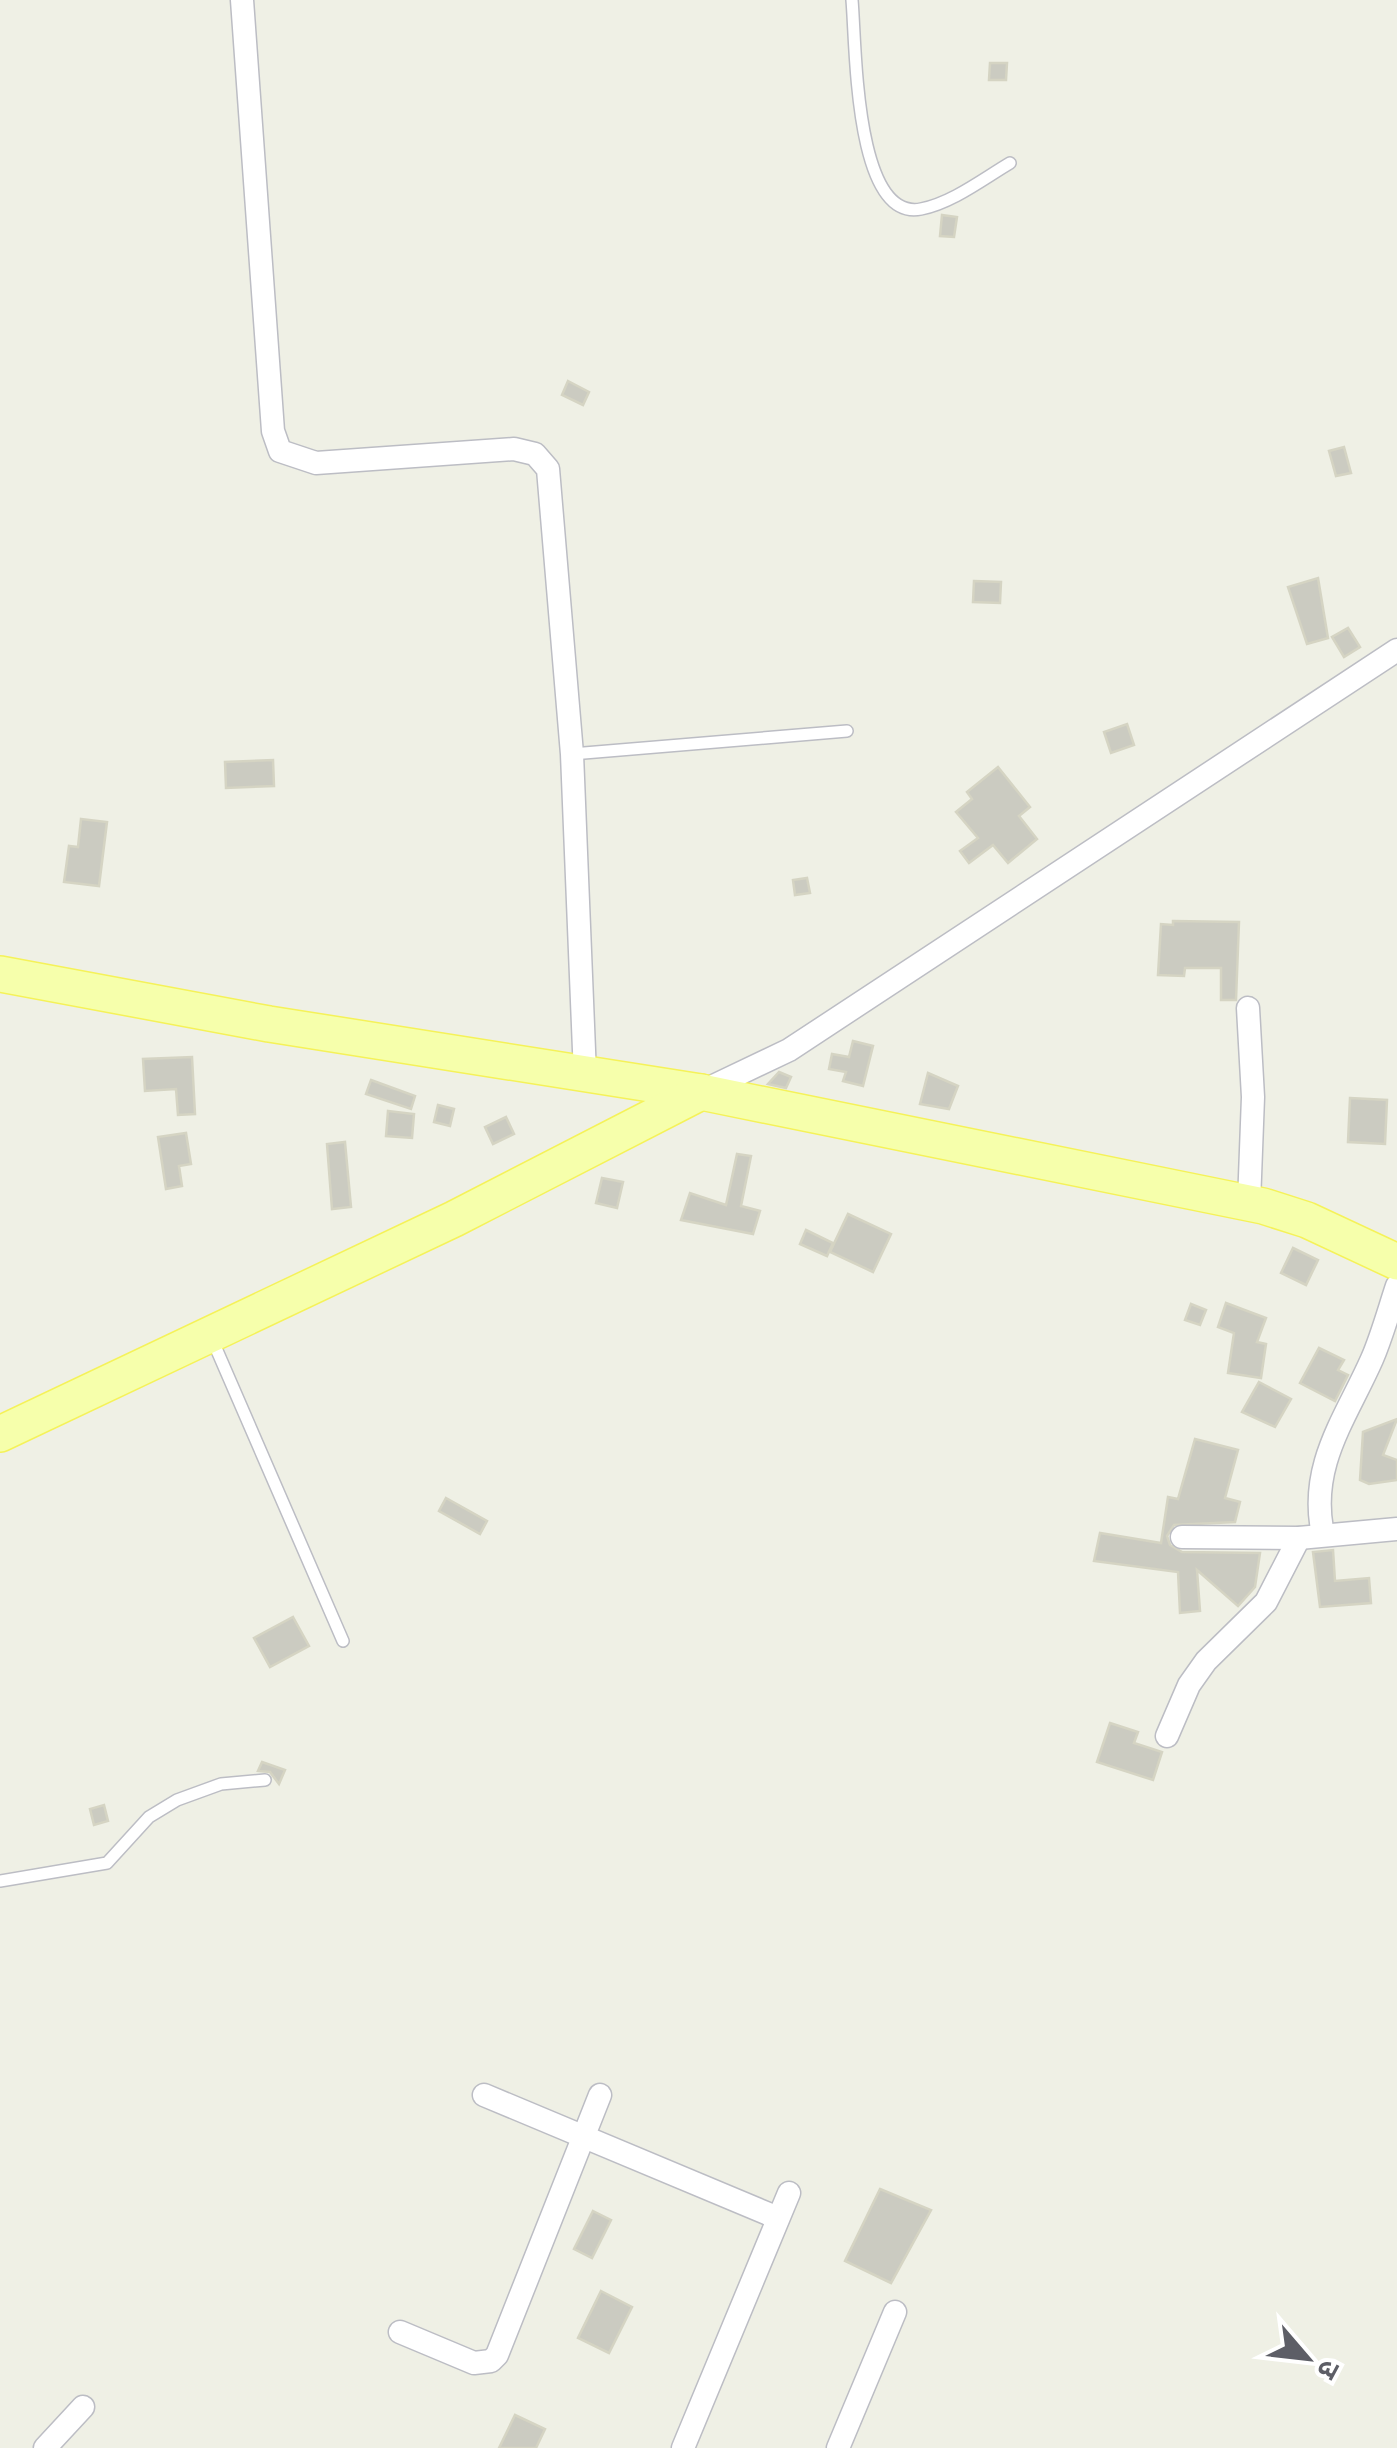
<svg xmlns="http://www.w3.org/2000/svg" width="1397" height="2448" font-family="'Exo 2','Noto Sans Devanagari',sans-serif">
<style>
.building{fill:#cbcbc1;stroke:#d5d4c3;stroke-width:2.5}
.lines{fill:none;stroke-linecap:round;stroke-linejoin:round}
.service-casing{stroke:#bcbdc4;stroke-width:14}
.minor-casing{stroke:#bcbdc4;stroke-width:25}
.primary-casing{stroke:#f5f259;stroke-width:38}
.service{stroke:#fff;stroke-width:11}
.minor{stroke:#fff;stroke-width:22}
.primary{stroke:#f6ffab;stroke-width:35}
</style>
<rect width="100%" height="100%" fill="#eff0e5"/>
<!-- building -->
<g class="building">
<polygon points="990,63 1007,63 1006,80 989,80"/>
<polygon points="942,215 957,217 954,237 940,236"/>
<polygon points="568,381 589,392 583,405 562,395"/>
<polygon points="1344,447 1351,473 1336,476 1329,451"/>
<polygon points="1318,578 1328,638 1307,644 1288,587"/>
<polygon points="974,581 1001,582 1000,603 973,602"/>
<polygon points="1348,628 1360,647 1344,657 1332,637"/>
<polygon points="1127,724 1134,745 1111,753 1104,732"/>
<polygon points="273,760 274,786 226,788 225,762"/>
<polygon points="998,767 1030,807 1019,816 1037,839 1008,863 993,845 969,863 960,851 978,838 956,812 972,799 967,792"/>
<polygon points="81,819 107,822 99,886 64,882 69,846 78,847"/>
<polygon points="807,878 810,893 795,895 793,880"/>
<polygon points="1173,921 1239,922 1236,1000 1221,1000 1221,968 1185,968 1184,976 1158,975 1161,924 1173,925"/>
<polygon points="853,1041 873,1046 863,1086 843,1081 846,1072 829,1069 832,1054 849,1057"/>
<polygon points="192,1057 195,1114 178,1115 176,1089 145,1091 143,1059"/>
<polygon points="779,1072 791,1077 786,1088 768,1084"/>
<polygon points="928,1073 958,1086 949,1109 920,1104"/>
<polygon points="371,1080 415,1096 411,1109 366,1094"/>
<polygon points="1350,1098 1387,1100 1385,1144 1348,1142"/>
<polygon points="438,1105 454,1109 450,1126 434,1122"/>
<polygon points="388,1111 414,1114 412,1138 386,1136"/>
<polygon points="506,1117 514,1134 493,1144 485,1127"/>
<polygon points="186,1133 191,1164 179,1166 182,1186 166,1189 158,1137"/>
<polygon points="345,1142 351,1207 332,1209 327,1144"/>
<polygon points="737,1154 751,1156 741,1206 760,1211 753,1234 681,1220 690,1193 726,1205"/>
<polygon points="602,1178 623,1182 617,1208 596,1203"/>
<polygon points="848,1214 891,1234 873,1272 830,1252"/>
<polygon points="806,1230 833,1243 827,1256 800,1244"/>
<polygon points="1293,1248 1318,1260 1306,1285 1281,1273"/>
<polygon points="1226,1303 1266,1318 1257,1342 1266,1344 1261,1378 1228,1373 1234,1333 1218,1327"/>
<polygon points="1191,1304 1206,1310 1200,1325 1185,1320"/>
<polygon points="1319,1348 1344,1360 1338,1370 1348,1375 1335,1401 1300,1383"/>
<polygon points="1259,1382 1291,1399 1275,1427 1242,1412"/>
<polygon points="1397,1419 1383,1455 1397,1460 1397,1480 1369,1484 1360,1480 1363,1432"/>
<polygon points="1195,1439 1238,1450 1225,1498 1240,1502 1235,1522 1174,1525 1167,1536 1170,1545 1182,1552 1260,1553 1255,1587 1238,1606 1197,1570 1200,1611 1180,1613 1178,1572 1094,1561 1100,1533 1161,1543 1168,1497 1178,1499"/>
<polygon points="446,1498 487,1521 480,1534 439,1511"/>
<polygon points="1333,1550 1335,1581 1369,1578 1371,1603 1320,1607 1313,1552"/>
<polygon points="293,1617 309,1646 270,1667 254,1638"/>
<polygon points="1110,1723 1138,1732 1134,1743 1162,1752 1153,1780 1097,1762"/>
<polygon points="262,1762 285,1770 279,1784 270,1772 258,1771"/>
<polygon points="104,1805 108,1821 94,1825 90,1809"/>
<polygon points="880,2189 931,2210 891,2283 845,2261"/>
<polygon points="593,2211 611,2220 592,2258 574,2249"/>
<polygon points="601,2291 632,2307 609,2353 578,2338"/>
<polygon points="515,2415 545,2429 536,2448 499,2448"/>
</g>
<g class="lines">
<!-- service casing -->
<g class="service-casing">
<g id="service">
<path d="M852 0C856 43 854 222 921 209 952 203 983 179 1010 163"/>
<polyline points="572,754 847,731"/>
<polyline points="212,1339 343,1641"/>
<polyline points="0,1881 107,1863 149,1817 177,1800 221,1784 265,1780"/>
</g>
</g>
<!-- minor casing -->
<g class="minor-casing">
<g id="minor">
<polyline points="242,0 273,431 280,451 316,463 514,449 535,454 548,469 572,754 585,1075"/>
<polyline points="1248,1008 1253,1097 1249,1203"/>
<polyline points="701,1092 789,1050 1397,650"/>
<path d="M1323 1534C1308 1466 1346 1418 1372 1359 1382 1336 1389 1310 1397 1286"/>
<polyline points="1182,1537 1299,1538 1397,1529"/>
<polyline points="1167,1736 1189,1685 1206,1661 1266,1602 1299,1538"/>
<polyline points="484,2095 778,2218"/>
<polyline points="400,2332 474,2363 491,2361 497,2355 600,2095"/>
<polyline points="45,2448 83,2407"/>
<polyline points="683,2448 789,2193"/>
<polyline points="838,2448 895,2312"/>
</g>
</g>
<!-- primary casing -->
<g class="primary-casing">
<g id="primary">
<polyline points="0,974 269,1024 701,1092 1263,1206 1307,1220 1397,1262"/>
<polyline points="0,1434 454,1219 701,1092"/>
</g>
</g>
<!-- service -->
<use href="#service" class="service"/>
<!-- minor -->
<use href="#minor" class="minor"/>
<!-- primary -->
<use href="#primary" class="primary"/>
</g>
<!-- north arrow -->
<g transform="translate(1307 2358) rotate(118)" stroke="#ffffff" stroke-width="8" paint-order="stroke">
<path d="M0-8L18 38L0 25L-18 38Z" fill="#5d5e66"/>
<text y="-15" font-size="28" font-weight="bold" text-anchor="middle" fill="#5d5e66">उ</text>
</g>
</svg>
